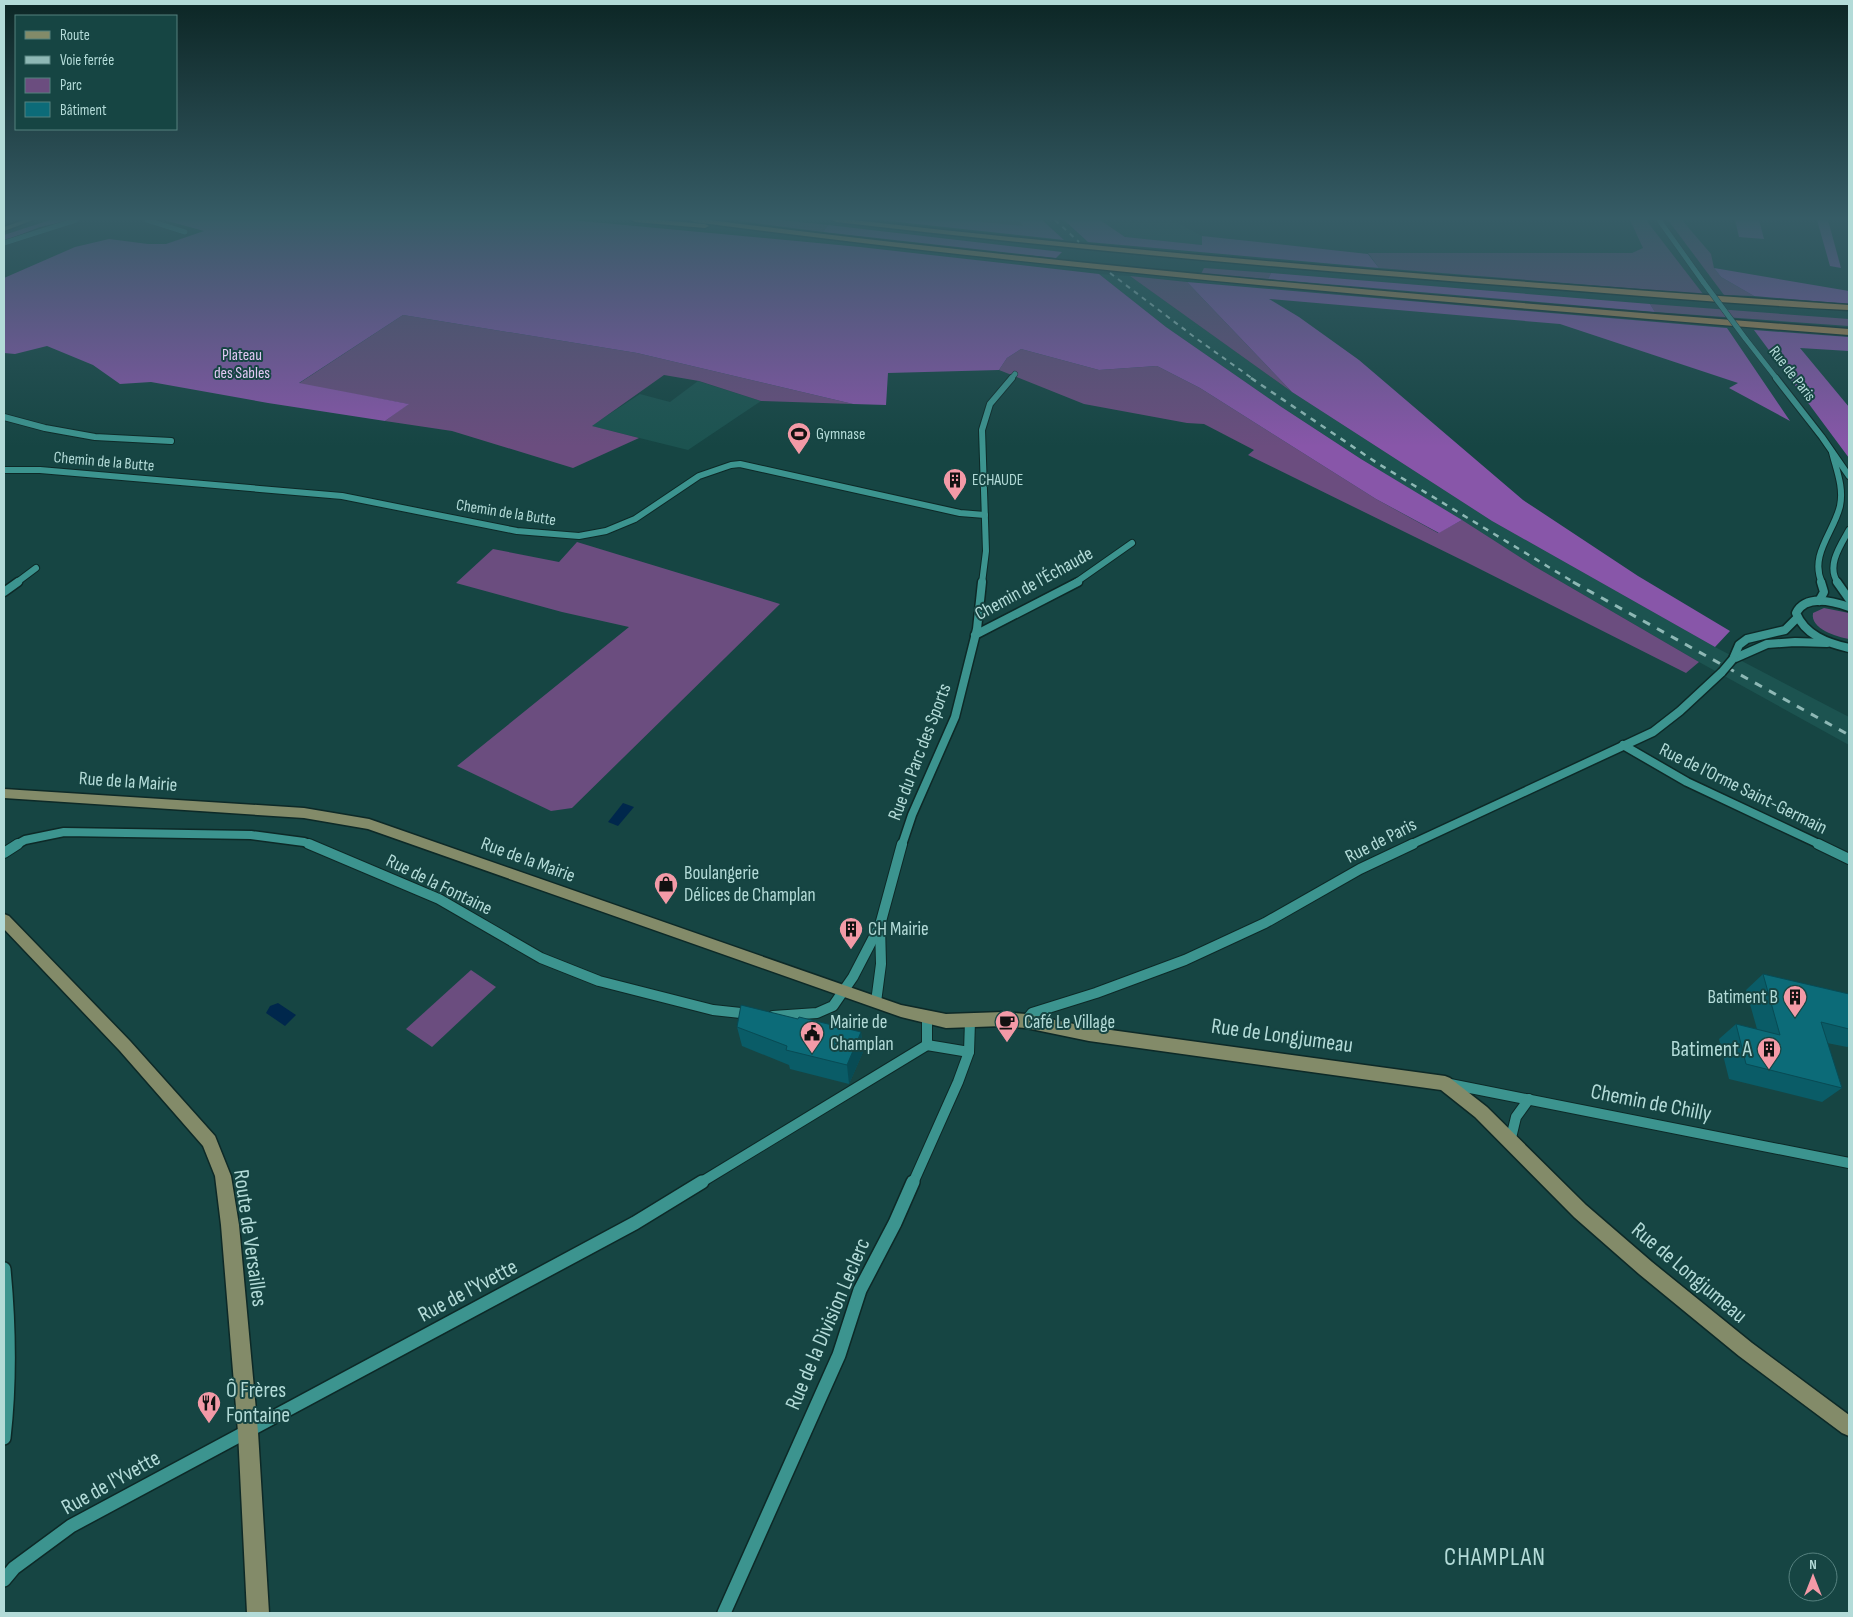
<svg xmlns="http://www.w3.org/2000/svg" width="1853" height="1617" font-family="'Sofia Sans Condensed',sans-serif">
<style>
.built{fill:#1c5350}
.green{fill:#6b4d7f}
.forest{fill:#8856a9}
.water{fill:#00274c}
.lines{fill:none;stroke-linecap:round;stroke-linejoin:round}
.minor-far4-casing{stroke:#0d2927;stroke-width:6}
.minor-far3-casing{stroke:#0d2927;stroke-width:8}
.minor-far2-casing{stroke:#0d2927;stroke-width:11}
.minor-far1-casing{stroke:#0d2927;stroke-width:12}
.minor-casing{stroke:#0d2927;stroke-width:16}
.major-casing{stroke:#0d2927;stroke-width:3}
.highway-casing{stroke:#0d2927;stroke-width:3}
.minor-far4{stroke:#3c948f;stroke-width:5}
.minor-far3{stroke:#3c948f;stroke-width:6}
.minor-far2{stroke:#3c948f;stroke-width:8}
.minor-far1{stroke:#3c948f;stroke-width:10}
.minor{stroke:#3c948f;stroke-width:13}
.major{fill:#838b69;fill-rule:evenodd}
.highway{fill:#b2854f;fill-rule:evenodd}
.rail-far2{stroke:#8eb8b5;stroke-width:2;stroke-dasharray:5 5;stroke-linecap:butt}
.rail-far1{stroke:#8eb8b5;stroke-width:2.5;stroke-dasharray:6 6;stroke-linecap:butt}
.rail{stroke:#8eb8b5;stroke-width:3;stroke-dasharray:8 8;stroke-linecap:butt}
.minor-bridge-far1-casing{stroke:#0d2927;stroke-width:6;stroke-linecap:butt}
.minor-bridge-casing{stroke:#0d2927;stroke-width:11;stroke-linecap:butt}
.minor-bridge-far1{stroke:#3c948f;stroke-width:5}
.minor-bridge{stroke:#3c948f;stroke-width:8}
.wall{fill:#0a5c67}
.shaded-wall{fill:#084b54}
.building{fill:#0c6b78;stroke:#084b54}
.labels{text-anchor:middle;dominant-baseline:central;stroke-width:4;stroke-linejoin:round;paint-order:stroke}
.far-park-label{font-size:16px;fill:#e0c7f3;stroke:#164543}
.far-street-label{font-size:16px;fill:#b3dbd8;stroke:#164543}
.far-poi-label{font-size:16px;fill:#b3dbd8;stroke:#164543;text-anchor:start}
.street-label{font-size:19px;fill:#b3dbd8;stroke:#164543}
.poi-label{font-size:19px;fill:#b3dbd8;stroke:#164543;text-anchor:start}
.near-street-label{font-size:22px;fill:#b3dbd8;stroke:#164543}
.near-poi-label{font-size:22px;fill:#b3dbd8;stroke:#164543;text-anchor:end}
.near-quarter-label{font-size:25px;letter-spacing:1px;fill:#b3dbd8;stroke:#164543}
</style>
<rect width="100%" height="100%" fill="#164543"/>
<!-- built -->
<g class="built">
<polygon points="1042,220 1064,220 1088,242 1064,240"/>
<polygon points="1100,220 1173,220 1202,236 1202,245 1127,238"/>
<polygon points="1099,274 1130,276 1292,392 1492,521 1715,647 1849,717 1849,745 1699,662 1534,566 1361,459 1280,406 1166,327"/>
<polygon points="698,381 761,401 688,450 591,426 640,394 670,402"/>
</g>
<!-- green -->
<g class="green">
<polygon points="741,220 780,220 828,225 823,232 739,221"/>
<polygon points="962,220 1019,220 1024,227 964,221"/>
<polygon points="1630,220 1646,220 1703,294 1379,268 1368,253 1632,253 1643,248"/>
<polygon points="1668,220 1682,220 1711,254 1714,268 1721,277 1754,296 1724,295"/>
<polygon points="1204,268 1271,273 1268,279 1201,274"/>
<polygon points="1130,276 1187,282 1292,392"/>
<polygon points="1650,304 1849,319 1849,326 1655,312"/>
<polygon points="403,315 637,353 853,404 761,401 699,381 664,375 592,426 639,438 573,468 452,431 385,421 408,404 298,384"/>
<polygon points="1021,349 1099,370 1157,366 1200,388 1376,499 1438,533 1462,520 1534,566 1699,662 1686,673 1468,563 1248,455 1254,450 1204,424 1187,423 1084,404 999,370 1007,358"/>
<polygon points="577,542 780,604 572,808 551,811 457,766 629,627 562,612 456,583 493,549 559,562"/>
<path d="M1824 608 1849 613V639C1837 637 1810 629 1813 613Z"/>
<polygon points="471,970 496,987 432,1047 406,1029"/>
</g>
<!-- forest -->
<g class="forest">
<polygon points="50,220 71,220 40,227 4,241 4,235"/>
<polygon points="164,220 571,220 860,247 1099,274 1166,327 1280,406 1361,459 1462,520 1439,533 1376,499 1200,388 1157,366 1099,370 1021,349 1007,358 999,370 888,373 886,405 853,404 637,353 403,315 299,383 409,404 385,421 268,403 151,382 120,384 93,365 47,346 15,354 4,353 4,278 75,247 109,239 148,244 166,244 204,231"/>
<polygon points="880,220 962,220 1023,226 1019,220 1042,220 1064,240"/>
<polygon points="1064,220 1100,220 1125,237 1202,245 1202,236 1368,254 1379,268 1088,242"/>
<polygon points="1735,220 1759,220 1764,239 1739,237"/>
<polygon points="1817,220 1828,220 1841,268 1830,266"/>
<polygon points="828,225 1062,252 1056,258 823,232"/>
<polygon points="1714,268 1849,291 1849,304 1754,296 1721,277"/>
<polygon points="1271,273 1650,304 1655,312 1268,279"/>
<polygon points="1187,282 1727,328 1790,421 1729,388 1738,383 1560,324 1269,299 1299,317 1359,360 1523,500 1638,576 1730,631 1715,647 1492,521 1292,392"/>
<polygon points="1754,330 1849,337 1849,351 1800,348 1849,407 1849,458"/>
</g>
<!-- water -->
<g class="water">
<polygon points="623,803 634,807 618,826 608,822"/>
<polygon points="278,1003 296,1015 285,1026 266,1013 270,1006"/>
</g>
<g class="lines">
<!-- minor-far4 casing -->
<g class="minor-far4-casing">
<g id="minor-far4">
<polyline points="147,220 185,232"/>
<polyline points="1659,220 1704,283"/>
<polyline points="4,243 76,220"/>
<polyline points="1745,338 1777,379"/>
<polyline points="1011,379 1015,374"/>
</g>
</g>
<!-- minor-far3 casing -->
<g class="minor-far3-casing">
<g id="minor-far3">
<polyline points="1776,378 1822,437 1849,476"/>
<polyline points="4,417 45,428 95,437 171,441"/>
<polyline points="4,470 40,470 342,496 517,531 579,536 606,531 635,519 699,476 731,465 740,464 960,513 985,515"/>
<polyline points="16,583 36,568"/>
<polyline points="982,583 986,551 982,430 990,404 1012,378"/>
<polyline points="1075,583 1132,543"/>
<path d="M1822 583C1809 555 1834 532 1840 506 1844 487 1836 469 1832 452"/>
<path d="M1838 583C1826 566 1840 546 1849 530"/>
</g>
</g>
<!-- minor-far2 casing -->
<g class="minor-far2-casing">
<g id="minor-far2">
<polyline points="1837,582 1849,599"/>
<polyline points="4,592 18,582"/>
<polyline points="1819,601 1824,592 1821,582"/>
<path d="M1849 607C1832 601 1806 594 1796 613 1805 635 1827 643 1849 648"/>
<polyline points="975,635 1078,582"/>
<polyline points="1733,659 1767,644 1795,642 1827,643"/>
<polyline points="1733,659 1739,645 1747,639 1785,630 1797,618"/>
<polyline points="1623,745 1687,782 1821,845"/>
<polyline points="16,845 25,840 64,832 251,835 304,842 312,845"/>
<polyline points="902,845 912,815 955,717 977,629 982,582"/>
<polyline points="1410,845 1653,732 1680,711 1722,672"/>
</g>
</g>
<!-- minor-far1 casing -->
<g class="minor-far1-casing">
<g id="minor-far1">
<polyline points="309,844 439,899 541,958 599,981 713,1010 750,1014"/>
<polyline points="1818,844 1849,859"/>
<polyline points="4,853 18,844"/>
<polyline points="876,1002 881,964 880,926"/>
<polyline points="773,1016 817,1013 833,1006 853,977 880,925 902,844"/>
<polyline points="1026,1021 1032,1013 1096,993 1185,960 1265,923 1360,869 1413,844"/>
<polyline points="927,1045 969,1052"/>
<polyline points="1450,1084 1849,1163"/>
<polyline points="1510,1142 1516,1117 1529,1099"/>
<polyline points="700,1183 927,1045 927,1018"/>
<polyline points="913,1183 958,1082 969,1052 970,1021"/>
</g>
</g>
<!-- minor casing -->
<g class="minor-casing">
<g id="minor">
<path d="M4 1269C9 1322 10 1385 4 1438"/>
<polyline points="4,1580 14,1568 71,1526 635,1223 702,1182"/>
<polyline points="724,1613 839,1355 860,1290 895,1223 913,1182"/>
</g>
</g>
<!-- major casing -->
<g class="major-casing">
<g id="major">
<polygon points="24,220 33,220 4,231 4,227"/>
<polygon points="4,789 304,808 369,819 901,1005 946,1014 1003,1012 1026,1014 1089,1027 1445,1076 1450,1078 1487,1107 1586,1205 1652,1262 1752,1343 1849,1415 1849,1436 1842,1433 1739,1356 1639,1274 1574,1217 1475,1117 1441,1090 1089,1041 1026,1028 1003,1026 946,1028 901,1017 368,829 304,818 4,798"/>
<polygon points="4,914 9,916 130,1041 215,1136 231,1176 239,1225 258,1432 269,1613 247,1613 238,1432 221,1225 215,1176 203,1146 120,1051 4,929"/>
</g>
</g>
<!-- highway casing -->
<g class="highway-casing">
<g id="highway">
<polygon points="631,220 660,220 705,224 709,226 705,228 635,222"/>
<path d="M690 220H710C1089 268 1469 300 1849 329V335C1739 327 1628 317 1518 308 1243 285 968 258 694 222Z"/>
<path d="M832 220H854C1185 258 1517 282 1849 305V310C1751 305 1652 297 1554 289 1314 271 1075 250 836 222Z"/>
</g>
</g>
<!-- minor-far4 -->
<use href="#minor-far4" class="minor-far4"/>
<!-- minor-far3 -->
<use href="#minor-far3" class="minor-far3"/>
<!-- minor-far2 -->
<use href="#minor-far2" class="minor-far2"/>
<!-- minor-far1 -->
<use href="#minor-far1" class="minor-far1"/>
<!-- minor -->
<use href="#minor" class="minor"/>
<!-- major -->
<use href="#major" class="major"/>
<!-- highway -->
<use href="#highway" class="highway"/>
<!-- rail-far2 -->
<g class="rail-far2">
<polyline points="1055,220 1079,242"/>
<polyline points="1110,273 1197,339 1253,379"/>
</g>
<!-- rail-far1 -->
<polyline class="rail-far1" points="1251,378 1377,463 1575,583"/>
<!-- rail -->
<polyline class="rail" points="1573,582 1849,735"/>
<!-- minor-bridge-far1 casing -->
<g class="minor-bridge-far1-casing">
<polyline id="minor-bridge-far1" points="1704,283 1745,338"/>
</g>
<!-- minor-bridge casing -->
<g class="minor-bridge-casing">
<polyline id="minor-bridge" points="1722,672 1733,659"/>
</g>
<!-- minor-bridge-far1 -->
<use href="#minor-bridge-far1" class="minor-bridge-far1"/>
<!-- minor-bridge -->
<use href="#minor-bridge" class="minor-bridge"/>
</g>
<!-- wall -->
<g class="wall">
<polygon points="1763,974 1849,994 1849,1046 1847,1047 1827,1043 1842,1088 1822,1102 1729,1079 1719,1039 1736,1024 1757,1029 1746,990"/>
<polygon points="798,1019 861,1032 863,1052 849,1084 790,1069 789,1065 742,1046 737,1027"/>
</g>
<!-- shaded-wall -->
<polygon class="shaded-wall" points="861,1032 863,1052 849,1084 847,1065"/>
<!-- building -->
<g class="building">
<polygon points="1763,974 1849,994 1849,1029 1821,1022 1842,1088 1746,1064 1736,1024 1780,1035"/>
<polygon points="741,1005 798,1019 799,1017 861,1032 847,1065 786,1050 787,1046 737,1027"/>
</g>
<!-- sky -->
<linearGradient id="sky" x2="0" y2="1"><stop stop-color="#0c2625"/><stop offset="0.49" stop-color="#365c66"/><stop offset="1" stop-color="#365c66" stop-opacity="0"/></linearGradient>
<rect width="1853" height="446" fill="url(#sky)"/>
<!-- icons -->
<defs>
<g id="stadium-pin" transform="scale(1.25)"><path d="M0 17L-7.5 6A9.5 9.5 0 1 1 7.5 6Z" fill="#f39aa7" stroke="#164543"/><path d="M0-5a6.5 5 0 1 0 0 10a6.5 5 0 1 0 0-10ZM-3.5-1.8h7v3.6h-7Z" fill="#111"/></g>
<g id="building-pin" transform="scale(1.25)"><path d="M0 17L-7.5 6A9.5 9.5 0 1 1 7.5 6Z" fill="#f39aa7" stroke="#164543"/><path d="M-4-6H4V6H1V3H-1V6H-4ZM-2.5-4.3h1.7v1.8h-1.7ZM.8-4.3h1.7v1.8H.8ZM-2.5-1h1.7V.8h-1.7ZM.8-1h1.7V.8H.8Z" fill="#111"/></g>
<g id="shop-pin" transform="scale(1.25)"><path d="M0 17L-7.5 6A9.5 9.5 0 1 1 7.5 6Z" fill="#f39aa7" stroke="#164543"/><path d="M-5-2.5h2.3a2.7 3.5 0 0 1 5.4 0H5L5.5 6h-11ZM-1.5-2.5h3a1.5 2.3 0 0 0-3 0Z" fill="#111"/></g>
<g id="cafe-pin" transform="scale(1.25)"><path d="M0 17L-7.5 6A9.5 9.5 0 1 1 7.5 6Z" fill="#f39aa7" stroke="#164543"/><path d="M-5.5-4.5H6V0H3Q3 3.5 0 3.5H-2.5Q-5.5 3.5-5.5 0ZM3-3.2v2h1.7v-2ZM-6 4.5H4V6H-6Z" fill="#111"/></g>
<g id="civic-pin" transform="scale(1.25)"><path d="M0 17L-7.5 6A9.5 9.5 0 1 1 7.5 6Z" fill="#f39aa7" stroke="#164543"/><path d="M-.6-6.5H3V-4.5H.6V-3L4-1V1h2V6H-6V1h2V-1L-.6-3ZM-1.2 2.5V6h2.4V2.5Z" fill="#111"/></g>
<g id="restaurant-pin" transform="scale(1.25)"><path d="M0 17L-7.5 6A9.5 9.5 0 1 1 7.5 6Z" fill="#f39aa7" stroke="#164543"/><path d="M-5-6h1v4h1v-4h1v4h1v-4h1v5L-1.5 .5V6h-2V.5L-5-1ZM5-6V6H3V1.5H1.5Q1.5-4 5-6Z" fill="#111"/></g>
</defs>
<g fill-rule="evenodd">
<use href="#stadium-pin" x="799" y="434"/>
<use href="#building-pin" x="955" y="480"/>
<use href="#shop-pin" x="666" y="884"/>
<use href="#building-pin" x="851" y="929"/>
<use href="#building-pin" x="1795" y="997"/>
<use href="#cafe-pin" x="1007" y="1022"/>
<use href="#civic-pin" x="812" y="1033"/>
<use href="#building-pin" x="1769" y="1049"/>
<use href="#restaurant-pin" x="209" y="1403"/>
</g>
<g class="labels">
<!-- far-park labels -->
<g class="far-park-label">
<text x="242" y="355">Plateau<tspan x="242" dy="18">des Sables</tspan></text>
</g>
<!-- far-street labels -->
<g class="far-street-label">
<text transform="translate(1792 374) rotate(52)">Rue de Paris</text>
<text transform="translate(104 462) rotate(5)">Chemin de la Butte</text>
<text transform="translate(506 513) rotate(9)">Chemin de la Butte</text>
</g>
<!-- far-poi labels -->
<g class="far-poi-label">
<text x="816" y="434">Gymnase</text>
<text x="972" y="480">ECHAUDE</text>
</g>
<!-- street labels -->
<g class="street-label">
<text transform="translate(1034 584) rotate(-29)">Chemin de l'Échaude</text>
<text transform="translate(920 752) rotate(-69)">Rue du Parc des Sports</text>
<text transform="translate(128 782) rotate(4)">Rue de la Mairie</text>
<text transform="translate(1743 789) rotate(26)">Rue de l'Orme Saint-Germain</text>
<text transform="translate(1381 841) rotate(-27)">Rue de Paris</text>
<text transform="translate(528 860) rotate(20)">Rue de la Mairie</text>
<text transform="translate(439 885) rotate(26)">Rue de la Fontaine</text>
</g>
<!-- poi labels -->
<g class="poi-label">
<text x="684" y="873">Boulangerie<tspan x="684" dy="22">Délices de Champlan</tspan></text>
<text x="868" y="929">CH Mairie</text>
<text x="1778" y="997" text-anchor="end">Batiment B</text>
<text x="830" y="1022">Mairie de<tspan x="830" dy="22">Champlan</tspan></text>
<text x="1024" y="1022">Café Le Village</text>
</g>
<!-- near-street labels -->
<g class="near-street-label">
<text transform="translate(1282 1036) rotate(8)">Rue de Longjumeau</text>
<text transform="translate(1651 1103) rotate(11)">Chemin de Chilly</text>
<text transform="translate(250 1238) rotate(82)">Route de Versailles</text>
<text transform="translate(1689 1273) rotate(40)">Rue de Longjumeau</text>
<text transform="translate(468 1291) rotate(-28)">Rue de l'Yvette</text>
<text transform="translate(828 1324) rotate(-67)">Rue de la Division Leclerc</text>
<text transform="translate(111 1483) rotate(-29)">Rue de l'Yvette</text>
</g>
<!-- near-poi labels -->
<g class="near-poi-label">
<text x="1752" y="1049">Batiment A</text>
<text x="226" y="1390" text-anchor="start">Ô Frères<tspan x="226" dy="25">Fontaine</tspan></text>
</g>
<!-- near-quarter labels -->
<g class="near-quarter-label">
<text x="1495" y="1557">CHAMPLAN</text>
</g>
</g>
<!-- border -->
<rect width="1853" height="1617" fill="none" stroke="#b3dbd8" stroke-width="10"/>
<!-- legend -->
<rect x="15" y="15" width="162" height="115" fill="#164543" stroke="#55817f"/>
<rect x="25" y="31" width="25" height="8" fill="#838b69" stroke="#55817f"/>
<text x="60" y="40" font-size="15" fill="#b3dbd8">Route</text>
<rect x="25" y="56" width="25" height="8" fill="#8eb8b5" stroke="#55817f"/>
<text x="60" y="65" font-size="15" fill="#b3dbd8">Voie ferrée</text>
<rect x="25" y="78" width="25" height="15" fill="#6b4d7f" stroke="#55817f"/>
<text x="60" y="90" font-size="15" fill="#b3dbd8">Parc</text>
<rect x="25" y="102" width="25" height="15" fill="#0c6b78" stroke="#55817f"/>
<text x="60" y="115" font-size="15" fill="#b3dbd8">Bâtiment</text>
<!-- north arrow -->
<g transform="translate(1813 1577)"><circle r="24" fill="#164543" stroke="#55817f"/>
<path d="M0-4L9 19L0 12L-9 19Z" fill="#f39aa7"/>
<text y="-8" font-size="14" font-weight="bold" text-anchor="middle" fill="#b3dbd8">N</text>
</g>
</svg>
